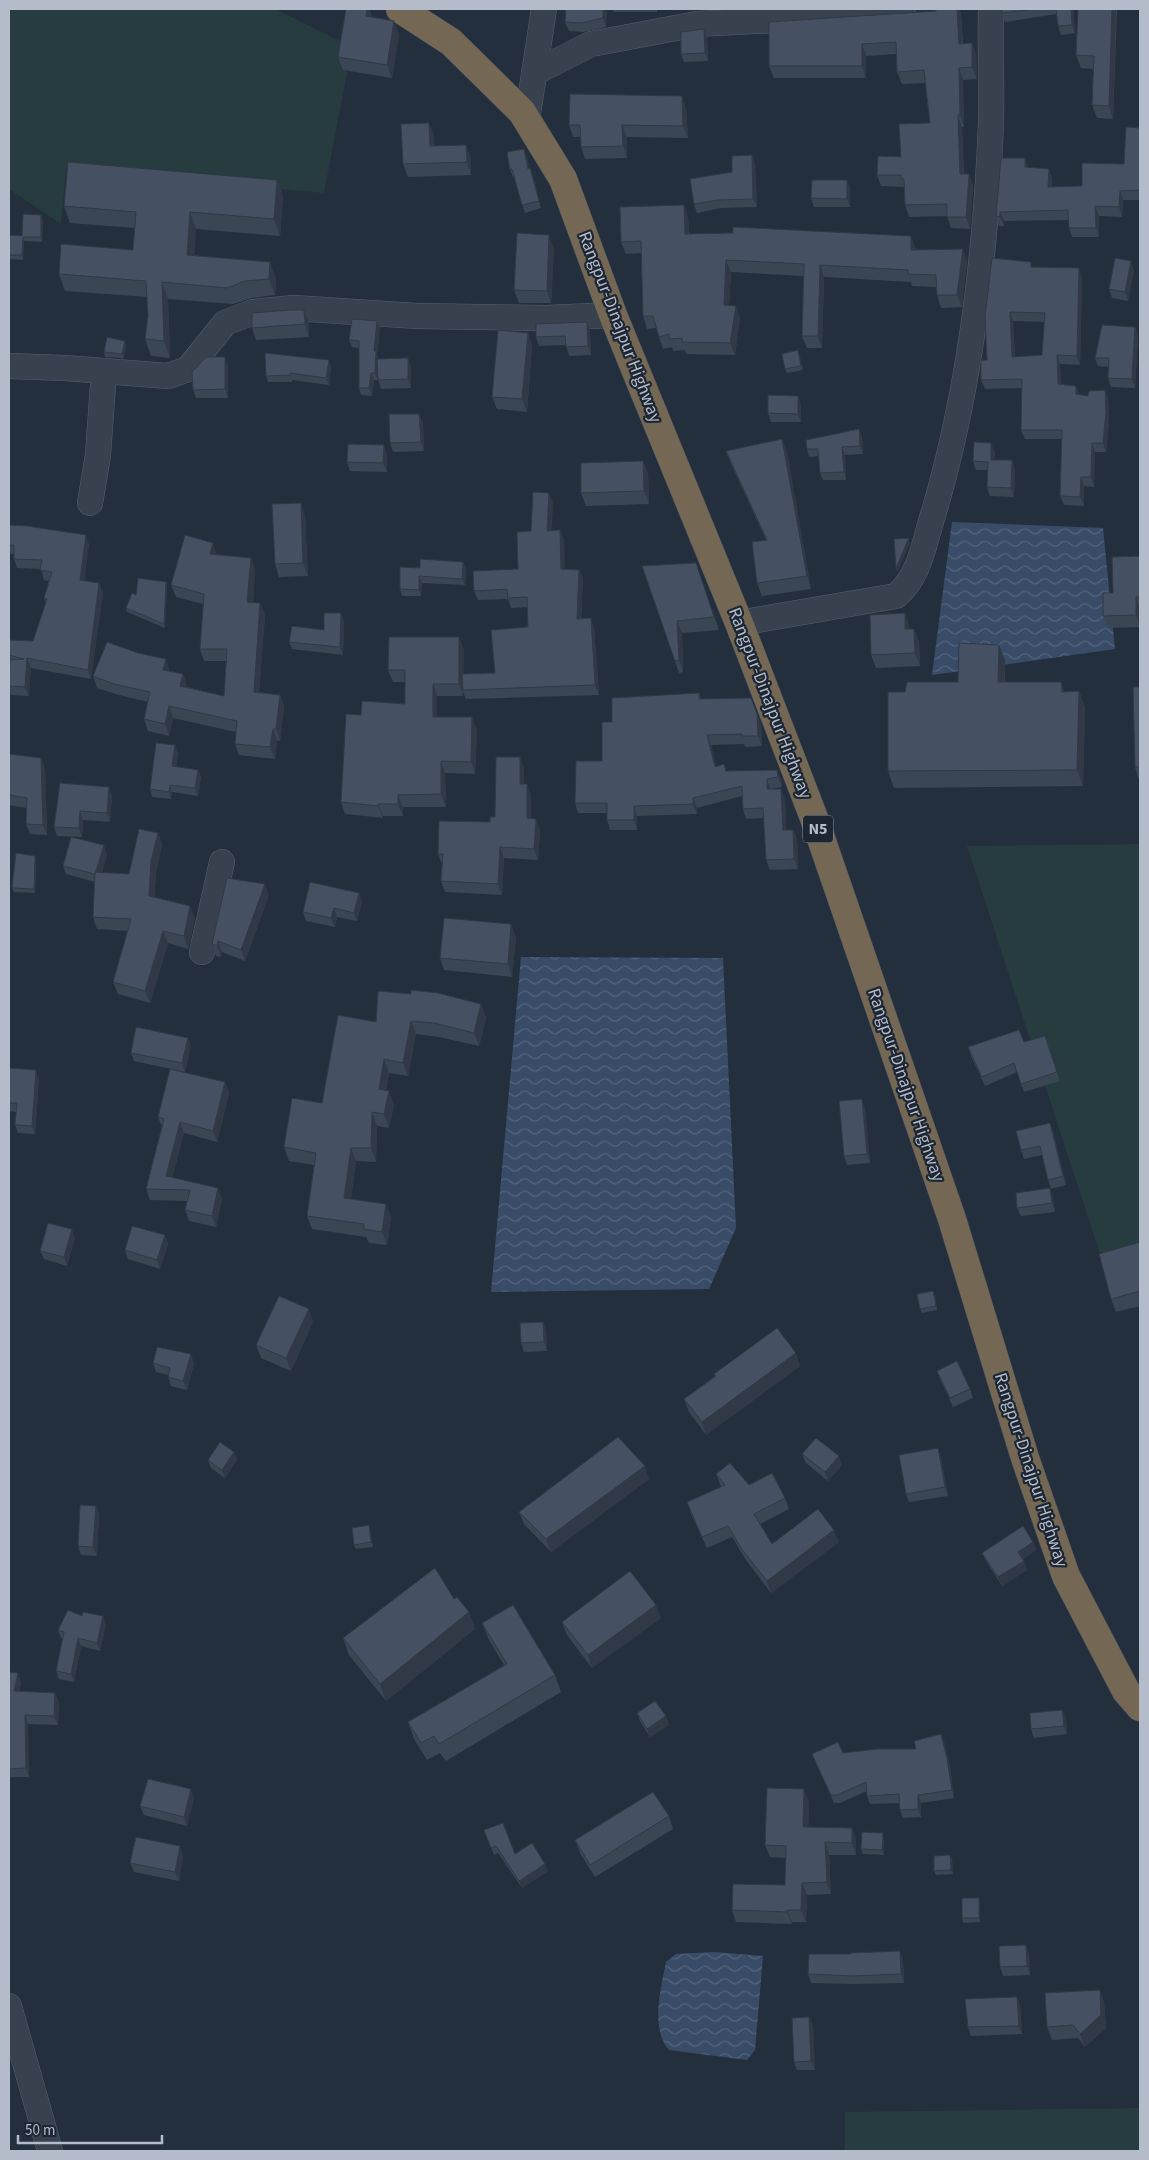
<svg xmlns="http://www.w3.org/2000/svg" width="1149" height="2160" font-family="'Source Sans 3',sans-serif">
<style>
.green{fill:#263c3f}
.water{fill:url(#water-waves)}
.lines{fill:none;stroke-linecap:round;stroke-linejoin:round}
.minor-casing{stroke:#565f6c;stroke-width:26}
.highway-casing{stroke:#434c59;stroke-width:29}
.minor{stroke:#38414e;stroke-width:25}
.highway{stroke:#746855;stroke-width:28}
.wall{fill:#3b4654;fill-rule:evenodd}
.shaded-wall{fill:#303945}
.building{fill:#455162;stroke:#303945;fill-rule:evenodd}
.labels{text-anchor:middle;dominant-baseline:central;stroke-width:4.5;stroke-linejoin:round;paint-order:stroke}
.shield{fill:#1d2633;stroke:#878f9c;stroke-width:1}
.shield-label{font-size:16px;font-weight:bold;fill:#b4bcc9}
.street-label{font-size:18px;fill:#b4bcc9;stroke:#1d2633}
</style>
<defs>
<pattern id="water-waves" width="16" height="10" patternUnits="userSpaceOnUse" patternTransform="scale(1.25)"><rect width="16" height="10" fill="#394c67"/><path d="M0 5q4-4 8 0t8 0" fill="none" stroke="#53647b"/></pattern>
</defs>
<rect width="100%" height="100%" fill="#242f3e"/>
<!-- green -->
<g class="green">
<polygon points="9,9 275,9 352,47 324,193 66,169 61,224 9,189"/>
<polygon points="1140,844 1140,1246 1100,1254 967,846"/>
<polygon points="1140,2108 1140,2151 845,2151 845,2112"/>
</g>
<!-- water -->
<g class="water">
<polygon points="952,522 1103,528 1115,649 932,675"/>
<polygon points="521,957 723,958 736,1228 709,1289 491,1292"/>
<path d="M714 1952 763 1956 755 2050 747 2060 669 2050C650 2029 661 1988 666 1962L676 1954Z"/>
</g>
<g class="lines">
<!-- minor casing -->
<g class="minor-casing">
<g id="minor">
<polyline points="534,73 591,44 697,24 851,16 903,9"/>
<polyline points="527,120 544,9"/>
<polyline points="9,366 65,368 168,376 188,369 225,323 253,312 294,308 417,316 547,318 613,315"/>
<polyline points="90,503 98,455 104,371"/>
<path d="M739 623 896 596C920 576 924 543 933 515 971 388 986 254 991 122 992 85 990 47 991 9"/>
<polyline points="202,952 222,862"/>
<polyline points="9,2006 50,2151"/>
</g>
</g>
<!-- highway casing -->
<g class="highway-casing">
<polyline id="highway" points="400,9 451,42 522,112 563,179 613,315 739,623 814,818 952,1219 1025,1458 1066,1576 1126,1691 1140,1707"/>
</g>
<!-- minor -->
<use href="#minor" class="minor"/>
<!-- highway -->
<use href="#highway" class="highway"/>
</g>
<!-- wall -->
<g class="wall">
<polygon points="566,9 607,9 606,27 584,32 569,31 565,22"/>
<polygon points="612,9 657,9 657,12 614,12"/>
<polygon points="936,9 959,9 961,14 963,44 972,43 976,55 977,79 963,80 964,127 962,127 964,174 969,174 973,186 970,229 951,228 947,216 909,217 905,205 904,187 881,186 877,175 901,157 930,123 925,83 902,84 897,72 896,54 866,56 866,78 774,78 769,66 936,11"/>
<polygon points="1002,9 1073,9 1075,33 1061,35 1058,26 1057,14 1005,22 1002,13"/>
<polygon points="1117,9 1113,119 1097,118 1092,105 1093,69 1081,68 1076,55"/>
<polygon points="372,17 399,34 392,78 343,70 338,57"/>
<polygon points="704,29 707,38 708,61 684,62 681,54"/>
<polygon points="686,108 688,138 627,137 627,158 585,159 581,147 581,137 573,137 569,125"/>
<polygon points="429,123 434,135 434,146 471,157 471,175 408,177 403,164"/>
<polygon points="1140,128 1140,200 1123,200 1122,217 1099,216 1099,237 1072,237 1069,228 1069,220 1004,221 1004,226 999,226 996,216 1028,167 1052,178 1052,187 1082,186 1124,164"/>
<polygon points="752,155 755,164 757,207 721,208 697,213 694,204"/>
<polygon points="527,156 529,169 533,176 541,208 525,213 514,177 513,177 510,170"/>
<polygon points="277,180 283,196 280,236 196,229 194,255 276,278 275,295 251,298 233,304 168,299 170,358 151,356 145,339 148,316 147,297 65,291 59,274 133,250 135,228 70,223 64,206"/>
<polygon points="847,180 850,189 850,207 814,207 811,198"/>
<polygon points="688,217 689,234 916,248 915,250 967,261 962,307 941,308 937,295 936,287 912,286 911,282 824,277 822,348 807,348 802,336 804,276 731,272 729,305 740,318 735,355 686,354 685,350 673,351 672,347 663,349 656,328 647,329 643,316 641,253 626,254 621,242"/>
<polygon points="43,219 42,242 24,241 23,260 9,259 9,235 22,236"/>
<polygon points="554,248 551,303 519,303 514,290"/>
<path d="M1033 267 1079 268 1082 278 1080 365 1060 364 1061 385 1076 386 1079 395 1108 399 1109 422 1106 452H1095L1094 487 1084 486V506L1064 505 1060 496 1062 439H1025L1021 430 1022 388 985 389 981 380 987 360 985 317ZM1013 321 1044 322 1042 355 1015 357Z"/>
<polygon points="1134,270 1128,301 1112,298 1109,289"/>
<polygon points="587,322 590,330 591,355 569,356 566,345 539,346 536,337"/>
<polygon points="309,323 309,337 256,340 252,328"/>
<polygon points="1135,327 1138,336 1135,388 1111,387 1108,378 1109,367 1098,366 1095,358"/>
<polygon points="380,328 377,354 378,359 411,366 411,388 381,389 378,380 378,371 378,380 374,380 372,396 361,395 359,388 359,348 352,347 349,340"/>
<polygon points="528,333 532,346 527,412 497,409 492,397"/>
<polygon points="126,345 124,358 105,357 104,352"/>
<polygon points="798,350 803,370 787,373 785,369"/>
<polygon points="329,360 331,367 329,385 292,380 292,382 268,382 266,376"/>
<polygon points="228,365 228,398 196,398 193,390"/>
<polygon points="801,404 801,422 771,422 768,413"/>
<polygon points="423,422 424,451 393,452 390,443"/>
<polygon points="859,429 862,437 863,454 845,455 846,480 823,480 820,473 819,456 809,457 807,449"/>
<polygon points="726,451 787,452 811,589 762,596 757,583 766,540 731,464"/>
<polygon points="995,452 994,460 1012,460 1015,469 1014,497 990,496 987,487 987,470 976,470 973,461"/>
<polygon points="387,454 387,472 350,471 347,462"/>
<polygon points="643,461 648,474 649,504 586,506 581,493"/>
<polygon points="553,502 551,530 560,530 564,540 564,569 579,570 583,579 581,619 594,628 599,695 466,699 463,692 463,696 437,696 437,717 477,729 475,774 445,773 446,807 403,807 403,816 383,816 383,818 345,814 341,802 361,715 405,704 405,682 393,682 388,670 464,649 463,674 495,673 528,627 528,607 511,608 508,599 478,600 474,591 518,569 531,531"/>
<polygon points="301,503 305,516 308,576 279,577 275,564"/>
<polygon points="9,525 89,544 84,581 103,592 91,679 31,668 29,696 11,695 9,689 9,640 33,641 46,603 44,598 49,581 44,580 41,569 17,568 14,559 14,554 9,554"/>
<polygon points="217,555 251,558 255,569 253,602 260,603 265,615 259,692 280,695 284,707 280,741 277,740 275,759 239,755 235,744 236,732 173,718 169,736 148,731 144,719 148,702 119,695 97,688 93,676 170,671 183,674 187,686 187,687 224,696 226,661 204,661 200,649 203,604 176,597 171,585"/>
<polygon points="1140,556 1140,627 1108,628 1103,616 1113,593"/>
<polygon points="463,562 466,568 465,585 422,583 421,596 402,596 400,589 420,568"/>
<polygon points="696,563 719,630 682,633 683,672 679,673 642,566"/>
<polygon points="166,582 167,586 165,628 127,612 126,608 136,595"/>
<polygon points="905,613 909,626 909,629 914,629 919,642 920,666 876,668 871,655"/>
<polygon points="344,621 343,655 292,649 289,642 324,630"/>
<polygon points="999,645 1005,661 1005,682 1061,682 1064,692 1079,691 1085,708 1083,786 894,788 888,771 905,692 958,682"/>
<polygon points="1140,687 1140,783 1135,767"/>
<polygon points="699,693 701,699 761,724 762,746 745,747 744,744 711,745 716,766 726,771 777,770 781,780 782,787 772,789 785,799 786,830 793,830 797,840 798,869 770,870 766,860 764,818 746,819 743,809 742,796 697,808 697,814 637,816 637,830 610,830 607,820 607,813 578,813 575,803 602,761 612,722"/>
<polygon points="175,745 178,753 176,767 198,770 201,777 198,796 172,792 171,799 152,797 150,789"/>
<polygon points="9,754 41,758 45,769 47,835 30,834 26,824 27,808 9,805"/>
<polygon points="520,757 524,768 524,784 531,795 531,819 536,819 540,830 538,860 504,858 502,895 445,892 441,881 442,864 438,854 490,822 495,817"/>
<polygon points="60,783 112,795 110,822 83,820 82,837 57,836 54,827"/>
<polygon points="158,833 162,845 156,873 154,897 190,906 195,919 188,949 168,943 150,1003 118,994 113,982 128,931 97,929 93,917 95,882 66,874 63,866 107,854 102,873 129,874"/>
<polygon points="35,856 36,860 35,893 14,892 12,888"/>
<polygon points="359,893 362,902 357,921 337,917 335,927 306,921 303,912"/>
<polygon points="269,895 245,961 222,952 221,957 216,956 212,944"/>
<polygon points="511,924 516,937 512,977 444,970 440,958"/>
<polygon points="481,1004 486,1018 479,1046 439,1037 416,1034 408,1076 389,1073 386,1091 394,1105 389,1128 377,1126 376,1162 356,1161 351,1199 391,1217 387,1245 369,1243 366,1237 312,1229 307,1216 314,1165 289,1161 284,1147 322,1103 376,1022"/>
<polygon points="1045,1036 1060,1081 1024,1092 1017,1072 985,1086 971,1056 968,1047 1024,1042"/>
<polygon points="191,1046 185,1072 134,1061 131,1053"/>
<polygon points="9,1068 39,1078 35,1134 18,1133 15,1125 16,1112 9,1111"/>
<polygon points="225,1082 229,1093 217,1142 184,1133 172,1178 222,1199 216,1227 189,1221 185,1210 187,1201 150,1200 146,1189 162,1127 158,1117"/>
<polygon points="865,1108 870,1163 847,1165 844,1156"/>
<polygon points="1053,1131 1066,1185 1051,1189 1048,1180 1042,1155 1024,1159 1021,1150"/>
<polygon points="1053,1197 1055,1212 1021,1216 1017,1208"/>
<polygon points="165,1235 168,1244 160,1269 128,1259 125,1250"/>
<polygon points="75,1238 67,1266 44,1259 40,1251"/>
<polygon points="1140,1242 1140,1306 1116,1312 1111,1299"/>
<polygon points="935,1295 937,1310 922,1313 920,1309"/>
<polygon points="313,1322 291,1371 261,1358 256,1345"/>
<polygon points="543,1322 546,1331 547,1351 524,1352 521,1343"/>
<polygon points="153,1363 194,1363 187,1390 171,1386 168,1377 168,1375 156,1372"/>
<polygon points="800,1366 706,1435 689,1412 684,1399 715,1376 714,1374"/>
<polygon points="937,1371 970,1389 973,1398 953,1407 940,1379"/>
<polygon points="234,1452 237,1460 225,1478 211,1468 208,1460"/>
<polygon points="802,1454 842,1465 828,1481 806,1463"/>
<polygon points="941,1457 948,1496 909,1502 906,1494"/>
<polygon points="716,1474 785,1498 789,1509 760,1524 772,1544 839,1542 771,1593 746,1560 732,1537 707,1548 691,1514 687,1502 721,1487"/>
<polygon points="649,1479 551,1552 524,1524 519,1512"/>
<polygon points="96,1506 99,1515 97,1556 81,1555 78,1546"/>
<polygon points="370,1530 373,1547 356,1549 354,1545"/>
<polygon points="1033,1542 1036,1550 1023,1559 1027,1570 1002,1586 986,1561 982,1553"/>
<polygon points="454,1599 469,1612 475,1629 386,1701 349,1655 343,1638"/>
<polygon points="82,1616 106,1624 100,1651 81,1646 74,1682 59,1679 56,1671 63,1638 61,1638 58,1630"/>
<polygon points="661,1618 592,1668 567,1635 562,1622"/>
<polygon points="482,1623 555,1675 561,1692 446,1761 440,1753 427,1760 414,1739 408,1722 504,1665 489,1640"/>
<polygon points="9,1672 21,1682 19,1692 59,1702 58,1725 28,1724 29,1777 10,1777 9,1774"/>
<polygon points="1062,1710 1066,1718 1067,1734 1034,1738 1031,1729"/>
<polygon points="637,1713 666,1716 669,1725 650,1737 640,1721"/>
<polygon points="941,1734 944,1742 950,1767 954,1798 921,1803 921,1817 903,1818 900,1810 899,1803 870,1804 867,1796 867,1791 840,1803 834,1803 815,1762 812,1754 843,1753 916,1749"/>
<polygon points="194,1798 187,1826 144,1815 140,1806"/>
<polygon points="809,1802 808,1827 852,1828 856,1840 856,1855 829,1855 831,1894 807,1895 806,1922 792,1922 792,1924 736,1922 732,1910 785,1885 786,1858 770,1857 765,1845"/>
<polygon points="669,1816 673,1829 595,1877 580,1853 575,1840"/>
<polygon points="484,1830 515,1854 548,1871 522,1888 498,1853 494,1855"/>
<polygon points="884,1838 884,1855 863,1854 861,1849"/>
<polygon points="183,1855 179,1881 134,1872 130,1863"/>
<polygon points="950,1855 952,1860 953,1874 936,1875 934,1871"/>
<polygon points="980,1902 980,1922 963,1923 962,1918"/>
<polygon points="900,1951 903,1960 904,1983 855,1984 811,1983 808,1974"/>
<polygon points="1029,1954 1030,1975 1003,1976 1000,1967"/>
<polygon points="1100,1990 1104,2003 1106,2028 1085,2047 1078,2038 1052,2040 1047,2027"/>
<polygon points="1020,2005 1022,2034 971,2036 968,2027"/>
<polygon points="809,2017 813,2026 815,2070 797,2070 794,2062"/>
</g>
<!-- shaded-wall -->
<g class="shaded-wall">
<polygon points="367,9 370,9 372,17 370,29 366,16"/>
<polygon points="603,9 607,9 606,27 603,18"/>
<polygon points="957,9 959,9 961,14 963,56 959,44"/>
<polygon points="1071,9 1073,9 1075,33 1072,25"/>
<polygon points="1112,9 1116,9 1113,119 1109,106"/>
<polygon points="394,21 399,34 392,78 387,65"/>
<polygon points="704,29 707,38 708,61 705,53"/>
<polygon points="972,43 976,55 977,79 972,67"/>
<polygon points="862,44 866,56 866,78 862,66"/>
<polygon points="959,68 963,80 964,127 960,115"/>
<polygon points="682,96 686,108 688,138 683,126"/>
<polygon points="958,115 962,127 964,186 960,174"/>
<polygon points="429,123 434,135 434,159 430,146"/>
<polygon points="622,125 627,137 627,158 623,146"/>
<polygon points="466,145 471,157 471,175 467,162"/>
<polygon points="524,149 527,156 531,176 528,169"/>
<polygon points="752,155 755,164 757,207 753,199"/>
<polygon points="1025,158 1028,167 1028,177 1025,167"/>
<polygon points="530,168 533,176 541,208 539,201"/>
<polygon points="1049,169 1052,178 1051,196 1048,187"/>
<polygon points="969,174 973,186 970,229 966,217"/>
<polygon points="277,180 283,196 280,236 274,219"/>
<polygon points="847,180 850,189 850,207 847,199"/>
<polygon points="1120,191 1123,200 1122,217 1119,207"/>
<polygon points="684,205 688,217 689,246 685,234"/>
<polygon points="1095,206 1099,216 1099,237 1096,228"/>
<polygon points="190,212 196,229 193,271 187,255"/>
<polygon points="1000,212 1004,221 1004,226 1000,217"/>
<polygon points="41,215 43,219 42,242 41,237"/>
<polygon points="549,235 554,248 551,303 547,291"/>
<polygon points="911,236 916,248 915,262 911,250"/>
<polygon points="23,237 24,241 23,260 22,255"/>
<polygon points="963,249 967,261 962,307 957,295"/>
<polygon points="726,260 731,272 728,317 724,305"/>
<polygon points="1131,261 1134,270 1128,301 1125,292"/>
<polygon points="270,262 276,278 275,295 269,279"/>
<polygon points="820,265 824,277 822,348 818,336"/>
<polygon points="1079,268 1082,278 1080,365 1077,356"/>
<polygon points="162,282 168,299 170,358 164,341"/>
<polygon points="736,306 740,318 735,355 730,343"/>
<polygon points="304,310 309,323 309,337 305,324"/>
<polygon points="1010,312 1013,321 1015,366 1012,357"/>
<polygon points="377,321 380,328 377,354 378,358 378,380 375,373 374,351"/>
<polygon points="587,322 590,330 591,355 588,346"/>
<polygon points="1135,327 1138,336 1135,388 1132,379"/>
<polygon points="528,333 532,346 527,412 522,399"/>
<polygon points="125,341 126,345 124,358 122,354"/>
<polygon points="1057,355 1060,364 1062,393 1058,384"/>
<polygon points="225,357 228,365 228,398 225,389"/>
<polygon points="408,358 411,366 411,388 408,379"/>
<polygon points="329,360 331,367 329,385 326,378"/>
<polygon points="371,373 374,380 372,396 369,388"/>
<polygon points="1076,386 1080,396 1076,394"/>
<polygon points="1105,390 1108,399 1109,422 1106,452 1103,443"/>
<polygon points="798,396 801,404 801,422 798,414"/>
<polygon points="419,414 423,422 424,451 421,442"/>
<polygon points="859,429 862,437 863,454 860,446"/>
<polygon points="782,439 787,452 811,589 807,576"/>
<polygon points="991,443 995,452 994,468 991,460"/>
<polygon points="1092,443 1095,452 1094,487 1091,477"/>
<polygon points="384,445 387,454 387,472 383,463"/>
<polygon points="842,447 845,455 846,480 844,472"/>
<polygon points="1012,460 1015,469 1014,497 1011,488"/>
<polygon points="643,461 648,474 649,504 644,491"/>
<polygon points="1081,477 1084,486 1084,506 1080,497"/>
<polygon points="549,493 553,502 551,540 547,531"/>
<polygon points="301,503 305,516 308,576 303,563"/>
<polygon points="560,530 564,540 565,578 561,569"/>
<polygon points="86,535 89,544 83,590 80,580"/>
<polygon points="909,538 910,543 897,573 896,568"/>
<polygon points="213,543 217,555 210,554"/>
<polygon points="251,558 255,569 252,614 247,602"/>
<polygon points="463,562 466,568 465,585 462,579"/>
<polygon points="579,570 583,579 581,628 577,619"/>
<polygon points="419,576 422,583 421,596 419,590"/>
<polygon points="166,582 167,586 165,628 164,624"/>
<polygon points="99,583 103,592 91,679 88,670"/>
<polygon points="1136,597 1140,609 1140,627 1136,615"/>
<polygon points="260,603 265,615 258,704 254,692"/>
<polygon points="341,613 344,621 343,655 340,647"/>
<polygon points="905,613 909,626 910,642 905,629"/>
<polygon points="591,618 594,628 599,695 595,685"/>
<polygon points="677,621 682,633 683,672 679,660"/>
<polygon points="914,629 919,642 920,666 915,653"/>
<polygon points="459,637 464,649 463,690 463,696 459,684"/>
<polygon points="999,645 1005,661 1004,699 998,682"/>
<polygon points="27,658 31,668 29,696 25,687"/>
<polygon points="166,659 170,671 167,682 163,670"/>
<polygon points="183,674 187,686 185,698 180,686"/>
<polygon points="433,684 437,696 437,730 433,717"/>
<polygon points="1079,691 1085,708 1083,786 1077,770"/>
<polygon points="280,695 284,707 280,741 276,729"/>
<polygon points="169,706 173,718 169,736 165,724"/>
<polygon points="757,714 761,724 762,746 758,736"/>
<polygon points="472,717 477,729 475,774 471,762"/>
<polygon points="273,729 277,740 275,759 270,747"/>
<polygon points="707,735 711,745 718,777 715,767"/>
<polygon points="175,745 178,753 175,774 172,766"/>
<polygon points="520,757 524,768 524,795 520,784"/>
<polygon points="41,758 45,769 47,835 43,825"/>
<polygon points="441,761 445,773 446,807 441,794"/>
<polygon points="198,770 201,777 198,796 195,788"/>
<polygon points="777,770 781,780 782,787 778,777"/>
<polygon points="767,779 770,789 767,789"/>
<polygon points="527,784 531,795 531,829 527,818"/>
<polygon points="170,785 172,792 171,799 169,792"/>
<polygon points="109,787 112,795 110,822 107,813"/>
<polygon points="781,789 785,799 787,840 783,830"/>
<polygon points="398,795 403,807 403,816 398,804"/>
<polygon points="693,798 697,808 697,814 693,804"/>
<polygon points="378,804 383,816 383,818 378,806"/>
<polygon points="634,806 637,816 637,830 634,820"/>
<polygon points="80,811 83,820 82,837 79,828"/>
<polygon points="536,819 540,830 538,860 534,849"/>
<polygon points="793,830 797,840 798,869 794,859"/>
<polygon points="158,833 162,845 156,873 154,908 149,896 151,861"/>
<polygon points="104,845 107,854 99,883 96,874"/>
<polygon points="500,847 504,858 502,895 498,884"/>
<polygon points="35,856 36,860 35,893 34,889"/>
<polygon points="265,884 269,895 245,961 241,950"/>
<polygon points="359,893 362,902 357,921 354,913"/>
<polygon points="190,906 195,919 188,949 184,936"/>
<polygon points="334,908 337,917 335,927 331,918"/>
<polygon points="511,924 516,937 512,977 508,964"/>
<polygon points="163,931 168,943 150,1003 145,991"/>
<polygon points="218,941 222,952 221,957 217,946"/>
<polygon points="481,1004 486,1018 479,1046 474,1033"/>
<polygon points="411,1021 416,1034 408,1076 403,1063"/>
<polygon points="188,1038 191,1046 185,1072 182,1063"/>
<polygon points="384,1059 389,1073 384,1103 379,1089"/>
<polygon points="36,1070 39,1078 35,1134 32,1126"/>
<polygon points="225,1082 229,1093 217,1142 213,1131"/>
<polygon points="389,1091 394,1105 389,1128 384,1114"/>
<polygon points="862,1099 865,1108 870,1163 867,1154"/>
<polygon points="372,1112 377,1126 376,1162 371,1148"/>
<polygon points="180,1122 184,1133 170,1187 166,1176"/>
<polygon points="1050,1123 1053,1131 1066,1185 1063,1176"/>
<polygon points="351,1148 356,1161 349,1212 344,1198"/>
<polygon points="218,1188 222,1199 216,1227 212,1216"/>
<polygon points="1050,1188 1053,1197 1055,1212 1052,1203"/>
<polygon points="386,1204 391,1217 387,1245 382,1232"/>
<polygon points="72,1229 75,1238 67,1266 64,1257"/>
<polygon points="165,1235 168,1244 160,1269 157,1260"/>
<polygon points="309,1309 313,1322 291,1371 286,1358"/>
<polygon points="543,1322 546,1331 547,1351 544,1342"/>
<polygon points="796,1353 800,1366 706,1435 702,1422"/>
<polygon points="191,1354 194,1363 187,1390 183,1381"/>
<polygon points="938,1448 941,1457 948,1496 945,1487"/>
<polygon points="234,1452 237,1460 225,1478 222,1470"/>
<polygon points="839,1456 842,1465 828,1481 825,1472"/>
<polygon points="645,1466 649,1479 551,1552 546,1539"/>
<polygon points="96,1506 99,1515 97,1556 93,1547"/>
<polygon points="369,1525 370,1530 373,1547 371,1542"/>
<polygon points="834,1530 839,1542 771,1593 767,1581"/>
<polygon points="1033,1542 1036,1550 1021,1560 1018,1552"/>
<polygon points="1024,1561 1027,1570 1002,1586 998,1577"/>
<polygon points="656,1605 661,1618 592,1668 588,1655"/>
<polygon points="469,1612 475,1629 386,1701 380,1684"/>
<polygon points="103,1616 106,1624 100,1651 97,1643"/>
<polygon points="78,1638 81,1646 74,1682 71,1674"/>
<polygon points="18,1673 21,1682 17,1700 14,1691"/>
<polygon points="55,1693 59,1702 58,1725 54,1716"/>
<polygon points="1062,1710 1066,1718 1067,1734 1064,1726"/>
<polygon points="25,1715 28,1724 29,1777 26,1768"/>
<polygon points="666,1716 669,1725 650,1737 647,1729"/>
<polygon points="941,1734 944,1742 950,1767 954,1798 952,1790"/>
<polygon points="191,1789 194,1798 187,1826 184,1817"/>
<polygon points="804,1789 809,1802 808,1840 803,1827"/>
<polygon points="918,1795 921,1803 921,1817 918,1809"/>
<polygon points="852,1828 856,1840 856,1855 852,1843"/>
<polygon points="883,1833 884,1838 884,1855 882,1850"/>
<polygon points="825,1842 829,1855 831,1894 827,1882"/>
<polygon points="180,1846 183,1855 179,1881 175,1872"/>
<polygon points="950,1855 952,1860 953,1874 951,1870"/>
<polygon points="545,1864 548,1871 522,1888 519,1881"/>
<polygon points="802,1883 807,1895 806,1922 801,1910"/>
<polygon points="979,1898 980,1902 980,1922 979,1918"/>
<polygon points="787,1910 792,1922 792,1924 787,1912"/>
<polygon points="1026,1945 1029,1954 1030,1975 1027,1966"/>
<polygon points="900,1951 903,1960 904,1983 901,1974"/>
<polygon points="1100,1990 1104,2003 1106,2028 1085,2047 1080,2034"/>
<polygon points="1017,1997 1020,2005 1022,2034 1019,2026"/>
<polygon points="809,2017 813,2026 815,2070 811,2061"/>
</g>
<!-- building -->
<g class="building">
<polygon points="346,9 367,9 366,16 394,21 387,65 338,57"/>
<polygon points="566,9 603,9 603,18 581,23 565,22"/>
<polygon points="936,9 957,9 959,44 972,43 972,67 959,68 960,115 958,115 960,174 969,174 966,217 947,217 947,204 905,205 904,179 901,179 901,175 877,175 878,156 901,157 899,124 930,123 924,70 897,72 896,42 862,44 862,66 769,66 769,22 936,11"/>
<polygon points="1002,9 1034,9 1002,13"/>
<polygon points="1056,9 1071,9 1072,25 1058,26"/>
<polygon points="1078,9 1112,9 1109,106 1092,105 1094,56 1076,55"/>
<polygon points="704,29 705,53 681,54 681,32"/>
<polygon points="570,94 682,96 683,126 622,125 623,146 581,147 580,125 569,125"/>
<polygon points="429,123 430,146 466,145 467,162 403,164 401,124"/>
<polygon points="1126,127 1140,128 1140,190 1120,191 1119,207 1095,206 1096,228 1069,228 1068,210 1000,212 1000,217 996,216 1001,158 1025,158 1025,167 1049,169 1048,187 1082,186 1082,163 1124,164"/>
<polygon points="524,149 528,169 530,168 539,201 522,205 512,169 510,170 507,152"/>
<polygon points="752,155 753,199 718,200 694,204 690,179 732,172 732,156"/>
<polygon points="68,162 277,180 274,219 190,212 187,255 270,262 269,279 245,281 227,288 162,282 164,341 145,339 148,316 146,281 59,274 61,244 133,250 136,212 64,206"/>
<polygon points="812,180 847,180 847,199 811,198"/>
<polygon points="684,205 685,234 733,233 733,227 911,236 911,250 963,249 957,295 937,295 936,275 908,274 908,270 820,265 818,336 802,336 804,264 726,260 724,305 736,306 730,343 682,342 682,338 669,339 669,334 659,337 653,316 643,316 641,241 621,242 620,207"/>
<polygon points="23,214 41,215 41,237 23,237 22,255 9,255 9,235 22,236"/>
<polygon points="517,233 549,235 547,291 514,290"/>
<path d="M992 258 1031 262V267L1079 268 1077 356 1057 355 1058 384 1076 386V394L1088 396 1089 391 1105 390 1106 412 1103 443H1092L1091 477H1081L1080 497 1060 496 1062 430H1021L1022 379 981 380V360H987L985 317ZM1010 312 1045 313 1042 355 1012 357Z"/>
<polygon points="1115,258 1131,261 1125,292 1109,289"/>
<polygon points="290,310 304,310 305,324 252,328 252,313"/>
<polygon points="352,319 377,321 374,351 376,351 375,373 371,373 369,388 359,388 359,341 349,340"/>
<polygon points="587,322 588,346 566,347 565,336 536,337 536,324"/>
<polygon points="1102,325 1135,327 1132,379 1108,378 1109,358 1095,358"/>
<polygon points="498,330 528,333 522,399 492,397"/>
<polygon points="107,337 125,341 122,354 104,352"/>
<polygon points="798,350 801,366 785,369 782,354"/>
<polygon points="265,353 329,360 326,378 290,373 290,375 266,376"/>
<polygon points="206,357 225,357 225,389 193,390 192,372"/>
<polygon points="408,358 408,379 378,380 377,359"/>
<polygon points="768,395 798,396 798,414 768,413"/>
<polygon points="389,414 419,414 421,442 390,443"/>
<polygon points="859,429 860,446 842,447 844,472 820,473 818,449 807,449 806,440"/>
<polygon points="782,439 807,576 757,583 752,542 767,540 726,451"/>
<polygon points="974,442 991,443 991,460 1012,460 1011,488 987,487 988,462 973,461"/>
<polygon points="348,444 384,445 383,463 347,462"/>
<polygon points="643,461 644,491 581,493 581,463"/>
<polygon points="533,492 549,493 547,531 560,530 561,569 579,570 577,619 591,618 595,685 463,690 462,674 495,673 491,630 528,627 527,597 508,598 507,589 474,591 473,571 518,569 517,532 531,531"/>
<polygon points="301,503 303,563 275,564 272,504"/>
<polygon points="9,525 27,526 86,535 80,580 99,583 88,670 27,658 25,687 9,686 10,660 24,659 9,655 9,640 33,641 47,599 44,598 52,572 40,570 42,560 14,559 14,545 9,545"/>
<polygon points="185,535 213,543 210,554 251,558 247,602 260,603 254,692 280,695 276,729 273,729 270,747 235,744 237,721 169,706 165,724 144,719 150,692 114,684 93,676 107,642 138,653 166,659 163,670 183,674 180,686 224,696 227,649 200,649 204,594 171,585"/>
<polygon points="909,538 896,568 894,539"/>
<polygon points="1140,556 1140,597 1136,597 1136,615 1103,616 1103,593 1113,593 1112,557"/>
<polygon points="420,559 463,562 462,579 419,576 419,590 400,589 400,567 420,568"/>
<polygon points="696,563 714,617 677,621 679,660 675,661 642,566"/>
<polygon points="138,578 166,582 164,624 126,608 132,593 136,595"/>
<polygon points="324,613 341,613 340,647 289,642 292,626 324,630"/>
<polygon points="905,613 905,629 914,629 915,653 871,655 870,615"/>
<polygon points="389,637 459,637 459,684 433,684 433,717 472,717 471,762 441,761 441,794 398,795 398,804 378,804 378,806 341,802 346,714 361,715 362,701 405,704 405,670 388,670"/>
<polygon points="959,643 999,645 998,682 1061,682 1062,692 1079,691 1077,770 888,771 888,692 905,692 907,682 958,682"/>
<polygon points="1133,687 1140,687 1140,767 1135,767"/>
<polygon points="699,693 699,699 751,698 757,714 758,736 742,736 742,734 707,735 715,767 724,764 726,771 777,770 778,777 767,779 767,789 781,789 783,830 793,830 794,859 766,860 763,808 743,809 742,786 693,798 693,804 634,806 634,820 607,820 607,803 575,803 576,761 602,761 602,722 612,722 612,698"/>
<polygon points="156,743 175,745 172,766 198,770 195,788 170,785 169,792 150,789"/>
<polygon points="9,754 41,758 43,825 26,824 27,798 9,795"/>
<polygon points="496,757 520,757 520,784 527,784 527,818 536,819 534,849 500,847 498,884 441,881 443,854 438,854 439,821 490,822 490,817 495,817"/>
<polygon points="60,783 109,787 107,813 80,811 79,828 54,827"/>
<polygon points="139,829 158,833 151,861 149,896 190,906 184,936 163,931 145,991 113,982 131,919 93,917 95,872 129,874"/>
<polygon points="71,837 104,845 95,874 63,866"/>
<polygon points="16,853 35,856 34,889 12,888"/>
<polygon points="227,878 265,884 241,950 218,941 217,946 212,944"/>
<polygon points="310,882 359,893 354,913 334,908 331,918 303,912"/>
<polygon points="444,918 511,924 508,964 440,958"/>
<polygon points="411,990 438,993 481,1004 474,1033 434,1023 411,1021 403,1063 384,1059 379,1089 389,1091 384,1114 372,1112 371,1148 351,1148 344,1198 386,1204 382,1232 364,1229 364,1224 307,1216 316,1153 284,1147 292,1098 322,1103 338,1015 376,1022 378,991 411,994"/>
<polygon points="136,1027 188,1038 182,1063 131,1053"/>
<polygon points="1019,1030 1024,1042 1045,1036 1057,1072 1021,1084 1014,1063 982,1077 968,1047"/>
<polygon points="9,1068 36,1070 32,1126 15,1125 17,1103 9,1103"/>
<polygon points="170,1069 225,1082 213,1131 180,1122 166,1176 218,1188 212,1216 185,1210 190,1190 146,1189 164,1119 158,1117"/>
<polygon points="862,1099 867,1154 844,1156 839,1101"/>
<polygon points="1050,1123 1063,1176 1048,1180 1040,1146 1021,1150 1016,1131"/>
<polygon points="1050,1188 1052,1203 1017,1208 1016,1193"/>
<polygon points="48,1223 72,1229 64,1257 40,1251"/>
<polygon points="132,1226 165,1235 157,1260 125,1250"/>
<polygon points="1140,1242 1140,1291 1111,1299 1099,1254"/>
<polygon points="933,1291 936,1306 920,1309 917,1294"/>
<polygon points="279,1296 309,1309 286,1358 256,1345"/>
<polygon points="543,1322 544,1342 521,1343 520,1323"/>
<polygon points="777,1328 796,1353 702,1422 684,1399 716,1376 714,1374"/>
<polygon points="157,1347 191,1354 183,1381 168,1377 170,1368 153,1363"/>
<polygon points="957,1361 970,1389 950,1398 937,1371"/>
<polygon points="618,1437 645,1466 546,1539 519,1512"/>
<polygon points="816,1438 839,1456 825,1472 802,1454"/>
<polygon points="220,1442 234,1452 222,1470 208,1460"/>
<polygon points="938,1448 945,1487 906,1494 899,1455"/>
<polygon points="730,1463 749,1485 772,1473 785,1498 754,1514 772,1544 818,1509 834,1530 767,1581 741,1548 728,1526 702,1537 687,1502 725,1485 716,1474"/>
<polygon points="80,1505 96,1506 93,1547 78,1546"/>
<polygon points="369,1525 371,1542 354,1545 352,1528"/>
<polygon points="1023,1526 1033,1542 1018,1552 1024,1561 998,1577 982,1553"/>
<polygon points="435,1568 454,1599 457,1597 469,1612 380,1684 343,1638"/>
<polygon points="630,1571 656,1605 588,1655 562,1622"/>
<polygon points="513,1605 555,1675 439,1744 434,1736 421,1743 408,1722 507,1664 482,1623"/>
<polygon points="68,1610 82,1616 83,1612 103,1616 97,1643 78,1638 71,1674 56,1671 64,1632 58,1630"/>
<polygon points="9,1672 18,1673 14,1691 55,1693 54,1716 25,1715 26,1768 9,1769"/>
<polygon points="655,1701 666,1716 647,1729 637,1713"/>
<polygon points="1062,1710 1064,1726 1031,1729 1030,1713"/>
<polygon points="941,1734 947,1759 952,1790 918,1795 918,1809 900,1810 899,1794 867,1796 866,1782 837,1795 831,1795 812,1754 838,1742 843,1753 877,1749 916,1749 914,1741"/>
<polygon points="148,1779 191,1789 184,1817 140,1806"/>
<polygon points="767,1788 804,1789 803,1827 852,1828 852,1843 825,1842 827,1882 802,1883 801,1910 787,1910 787,1912 732,1910 733,1884 785,1885 786,1846 765,1845"/>
<polygon points="653,1792 669,1816 590,1865 575,1840"/>
<polygon points="503,1823 515,1854 532,1843 545,1864 519,1881 496,1846 491,1848 484,1830"/>
<polygon points="862,1832 883,1833 882,1850 861,1849"/>
<polygon points="136,1837 180,1846 175,1872 130,1863"/>
<polygon points="950,1855 951,1870 934,1871 934,1856"/>
<rect x="962" y="1898" width="17" height="20"/>
<polygon points="1026,1945 1027,1966 1000,1967 999,1946"/>
<polygon points="900,1951 901,1974 852,1976 808,1974 809,1954 851,1954 851,1953"/>
<polygon points="1100,1990 1101,2015 1080,2034 1073,2025 1047,2027 1045,1993"/>
<polygon points="1017,1997 1019,2026 968,2027 965,1999"/>
<polygon points="809,2017 811,2061 794,2062 792,2018"/>
</g>
<g class="labels">
<!-- shield labels -->
<rect class="shield" x="803" y="815.5" width="30" height="27" rx="4"/>
<g class="shield-label">
<text x="818" y="829">N5</text>
</g>
<!-- street labels -->
<g class="street-label">
<text transform="translate(620 327) rotate(69)">Rangpur-Dinajpur Highway</text>
<text transform="translate(770 703) rotate(69)">Rangpur-Dinajpur Highway</text>
<text transform="translate(906 1085) rotate(71)">Rangpur-Dinajpur Highway</text>
<text transform="translate(1031 1470) rotate(72)">Rangpur-Dinajpur Highway</text>
</g>
</g>
<!-- border -->
<rect width="1149" height="2160" fill="none" stroke="#b4bcc9" stroke-width="20"/>
<!-- scale -->
<path d="M18 2135v8h144v-8" fill="none" stroke="#b4bcc9" stroke-width="2.5"/>
<text x="25" y="2135" font-size="15" fill="#b4bcc9" stroke="#1d2633" stroke-width="4" paint-order="stroke">50 m</text>
</svg>
